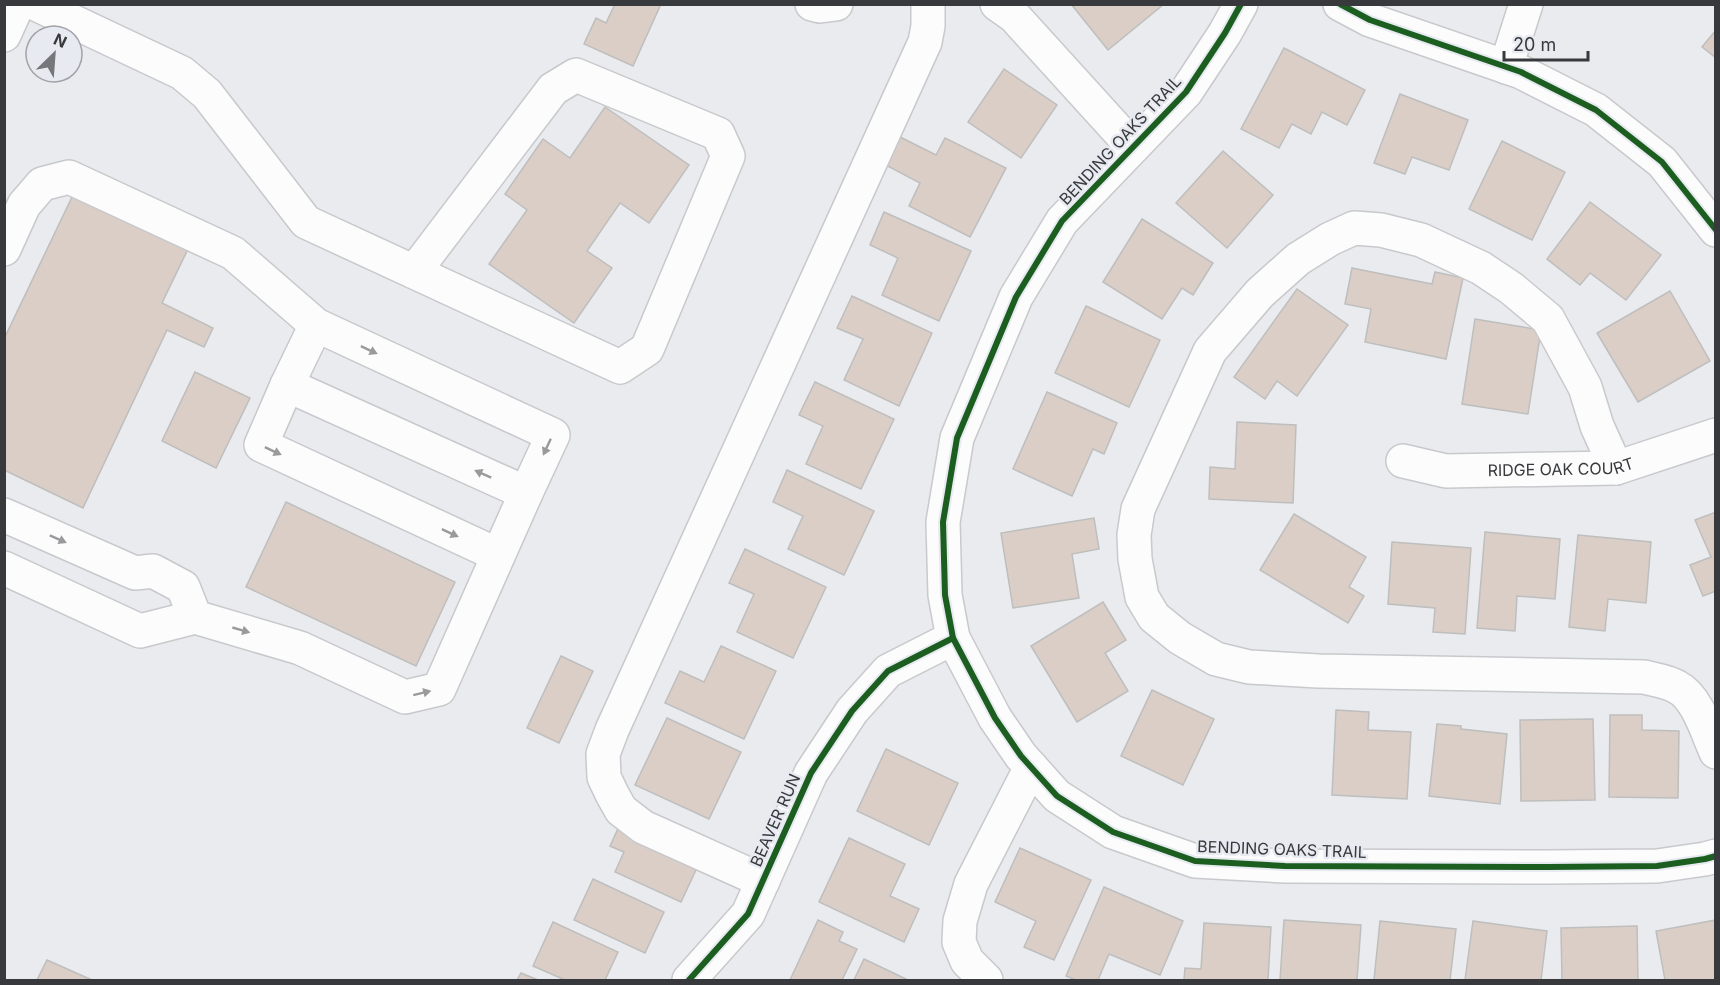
<svg xmlns="http://www.w3.org/2000/svg" width="1720" height="985" font-family="Inter,sans-serif">
<style>
.building{fill:#dbcec6;stroke:#bebebe;stroke-width:1.5}
.lines{fill:none;stroke-linecap:round;stroke-linejoin:round}
.minor-casing{stroke:#c8c9cc;stroke-width:36}
.major-casing{stroke:#c8c9cc;stroke-width:36}
.minor{stroke:#fcfcfc;stroke-width:33}
.major{stroke:#fcfcfc;stroke-width:33}
.cycleway-casing{stroke:#e7eaf0;stroke-width:10}
.cycleway{stroke:#1b5e20;stroke-width:6}
.oneway{fill:#9a9a9c}
.labels{text-anchor:middle;dominant-baseline:central;stroke-width:5;stroke-linejoin:round;paint-order:stroke}
.street-label{font-size:16px;fill:#38393c;stroke:#e7eaf0}
</style>
<rect width="100%" height="100%" fill="#e9ebee"/>
<!-- building -->
<g class="building">
<polygon points="615,4 661,4 633,66 584,44 596,18 606,23"/>
<polygon points="1071,4 1164,4 1108,50"/>
<polygon points="1716,30 1716,58 1702,47"/>
<polygon points="1284,48 1365,90 1347,125 1322,112 1311,134 1292,124 1279,148 1241,129"/>
<polygon points="1004,69 1057,105 1021,158 968,122"/>
<polygon points="1400,94 1468,120 1449,170 1412,157 1405,174 1374,163"/>
<polygon points="605,107 689,165 649,223 620,203 587,251 612,268 574,323 489,264 527,210 505,194 543,139 570,158"/>
<polygon points="894,134 936,155 945,138 1006,168 970,237 909,206 920,183 880,162"/>
<polygon points="1502,141 1565,172 1532,240 1469,209"/>
<polygon points="1223,151 1273,195 1227,248 1176,203"/>
<polygon points="73,195 188,249 162,303 213,328 204,347 167,330 83,508 4,470 4,339"/>
<polygon points="1590,202 1661,255 1626,300 1590,273 1580,285 1547,259"/>
<polygon points="884,212 971,251 939,321 882,295 898,258 870,245"/>
<polygon points="1142,219 1213,263 1193,295 1182,288 1162,319 1103,282"/>
<polygon points="1352,268 1432,284 1435,272 1463,278 1446,359 1365,342 1371,309 1345,304"/>
<polygon points="1297,289 1348,325 1297,396 1277,381 1265,399 1234,377"/>
<polygon points="1670,291 1710,361 1638,402 1597,333"/>
<polygon points="852,296 932,333 899,406 844,380 863,339 837,328"/>
<polygon points="1086,306 1160,340 1129,407 1055,373"/>
<polygon points="1475,319 1541,330 1528,414 1462,404"/>
<polygon points="195,372 250,398 216,468 162,441"/>
<polygon points="815,382 894,419 861,489 806,464 823,426 799,415"/>
<polygon points="1047,392 1117,423 1104,454 1093,449 1072,496 1013,469"/>
<polygon points="1237,422 1296,425 1293,503 1209,499 1210,467 1235,469"/>
<polygon points="787,470 874,511 844,575 788,549 803,516 773,502"/>
<polygon points="286,502 455,582 416,666 246,587"/>
<polygon points="1716,512 1716,591 1703,596 1690,565 1711,557 1695,520"/>
<polygon points="1294,514 1366,557 1349,587 1364,596 1348,623 1260,570"/>
<polygon points="1094,518 1099,549 1072,554 1079,598 1013,608 1001,533"/>
<polygon points="1485,532 1560,539 1555,599 1517,596 1515,631 1477,628"/>
<polygon points="1578,535 1651,542 1646,603 1608,599 1605,631 1569,627"/>
<polygon points="1392,542 1471,548 1465,634 1433,632 1435,608 1388,604"/>
<polygon points="745,549 826,587 793,658 737,632 754,594 729,583"/>
<polygon points="1103,602 1126,640 1105,653 1128,691 1077,722 1031,646"/>
<polygon points="721,646 776,671 744,739 665,703 680,671 704,682"/>
<polygon points="561,656 593,671 559,743 527,728"/>
<polygon points="1152,690 1214,719 1183,785 1121,756"/>
<polygon points="1336,710 1369,712 1368,730 1411,732 1407,799 1332,795"/>
<polygon points="1610,715 1642,715 1642,730 1679,731 1678,798 1609,797"/>
<polygon points="667,718 741,752 709,819 635,785"/>
<polygon points="1593,719 1595,800 1521,801 1520,720"/>
<polygon points="1437,724 1461,726 1461,729 1507,734 1500,804 1429,796"/>
<polygon points="886,749 958,783 929,845 857,811"/>
<polygon points="621,822 701,859 681,902 615,872 624,852 610,846"/>
<polygon points="849,838 905,864 890,896 919,909 904,942 819,902"/>
<polygon points="1020,848 1091,880 1054,960 1024,947 1036,921 995,902"/>
<polygon points="593,879 664,912 645,953 574,920"/>
<polygon points="1104,887 1183,921 1160,975 1109,954 1098,980 1076,980 1066,976"/>
<polygon points="818,920 843,932 839,941 857,949 842,980 790,980"/>
<polygon points="1284,920 1361,925 1357,980 1280,980"/>
<polygon points="1716,920 1716,980 1665,980 1656,931"/>
<polygon points="1380,921 1456,929 1450,980 1374,980"/>
<polygon points="1473,921 1547,931 1541,980 1465,980"/>
<polygon points="553,922 618,952 605,980 565,980 533,966"/>
<polygon points="1204,923 1271,927 1268,980 1184,980 1185,968 1201,969"/>
<polygon points="1637,926 1638,980 1562,980 1561,928"/>
<polygon points="864,959 906,979 905,980 854,980"/>
<polygon points="47,960 92,980 37,980"/>
<polygon points="521,973 538,980 517,980"/>
</g>
<g class="lines">
<!-- minor casing -->
<g class="minor-casing">
<g id="minor">
<polyline points="36,4 182,73 207,94 306,222 620,367 647,349 728,156 718,134 576,75 553,89 414,272"/>
<polyline points="812,4 820,6 836,4"/>
<polyline points="997,4 1014,16 1133,147"/>
<polyline points="1241,4 1225,33 1186,92 1062,221 1016,297 957,438 943,522 945,595 953,638 995,718 1021,756 1057,796 1113,832 1195,861 1285,866 1548,867 1657,866 1705,859 1716,856"/>
<polyline points="1340,4 1370,20 1521,72 1596,110 1662,162 1716,230"/>
<polyline points="1506,67 1526,4"/>
<polyline points="4,249 24,205 42,184 69,177 233,253 316,325 553,435 526,493"/>
<polyline points="287,385 261,445 498,555"/>
<path id="s1" d="M1403 461 1446 471 1616 468 1716 435"/>
<path d="M1616 468 1597 426 1585 387 1548 319 1511 288 1481 268 1421 240 1381 230 1354 228 1330 239 1298 259 1260 293 1210 351 1138 509 1134 535 1135 559 1142 597 1154 617 1180 638 1216 659 1249 667 1318 671 1644 677C1656 680 1667 681 1677 687 1697 697 1707 732 1716 752"/>
<polyline points="4,515 135,573 153,571 183,587 195,617 300,648 405,697 439,689 526,493 287,385 316,325"/>
<polyline points="4,568 140,631 195,617"/>
<polyline points="763,881 643,827 621,810 612,794 604,777 603,754 612,730 925,42 928,26 928,4"/>
<polyline points="689,980 748,914 811,773 852,711 888,671 953,638"/>
<polyline points="986,980 967,961 959,942 960,921 971,884 1031,767"/>
</g>
</g>
<!-- major casing -->
<g class="major-casing">
<polyline id="major" points="4,35 18,4"/>
</g>
<!-- minor -->
<use href="#minor" class="minor"/>
<!-- major -->
<use href="#major" class="major"/>
<!-- cycleway casing -->
<g class="cycleway-casing">
<g id="cycleway">
<polyline points="1241,4 1225,33 1186,92 1062,221 1016,297 957,438 943,522 945,595 953,638 995,718 1021,756 1057,796 1113,832 1195,861 1285,866 1548,867 1657,866 1705,859 1716,856"/>
<polyline points="1340,4 1370,20 1521,72 1596,110 1662,162 1716,230"/>
<polyline points="689,980 748,914 811,773 852,711 888,671 953,638"/>
</g>
</g>
<!-- cycleway -->
<use href="#cycleway" class="cycleway"/>
</g>
<!-- one-way arrows -->
<defs><path id="oneway-solid" d="M-6-.8H1V-3.2L6.5 0L1 3.2V.8H-6Z" transform="scale(1.5)"/></defs>
<g class="oneway">
<use href="#oneway-solid" transform="translate(369 350) rotate(25)"/>
<use href="#oneway-solid" transform="translate(547 447) rotate(115)"/>
<use href="#oneway-solid" transform="translate(273 451) rotate(25)"/>
<use href="#oneway-solid" transform="translate(483 474) rotate(-156)"/>
<use href="#oneway-solid" transform="translate(450 533) rotate(25)"/>
<use href="#oneway-solid" transform="translate(58 539) rotate(24)"/>
<use href="#oneway-solid" transform="translate(241 630) rotate(16)"/>
<use href="#oneway-solid" transform="translate(422 693) rotate(-14)"/>
</g>
<g class="labels">
<!-- street labels -->
<g class="street-label">
<text transform="translate(1120 140) rotate(-47)">BENDING OAKS TRAIL</text>
<text stroke="none"><textPath href="#s1" startOffset="159">RIDGE OAK COURT</textPath></text>
<text transform="translate(775 820) rotate(-66)">BEAVER RUN</text>
<text transform="translate(1282 849) rotate(2)">BENDING OAKS TRAIL</text>
</g>
</g>
<!-- border -->
<rect width="1720" height="985" fill="none" stroke="#38393c" stroke-width="12"/>
<!-- north arrow -->
<g transform="translate(54 54) rotate(25)"><circle r="28" fill="#e7eaf0" stroke="#a1a3a8" stroke-width="1.5"/>
<path d="M0-4.5L10 22L0 15L-10 22Z" fill="#76777a"/>
<text y="-9" font-size="16" font-weight="bold" text-anchor="middle" fill="#38393c">N</text>
</g>
<!-- scale -->
<path d="M1504 51v9h84v-9" fill="none" stroke="#38393c" stroke-width="3"/>
<text x="1513" y="51" font-size="18" fill="#38393c" stroke="#e7eaf0" stroke-width="4.5" paint-order="stroke">20 m</text>
</svg>
